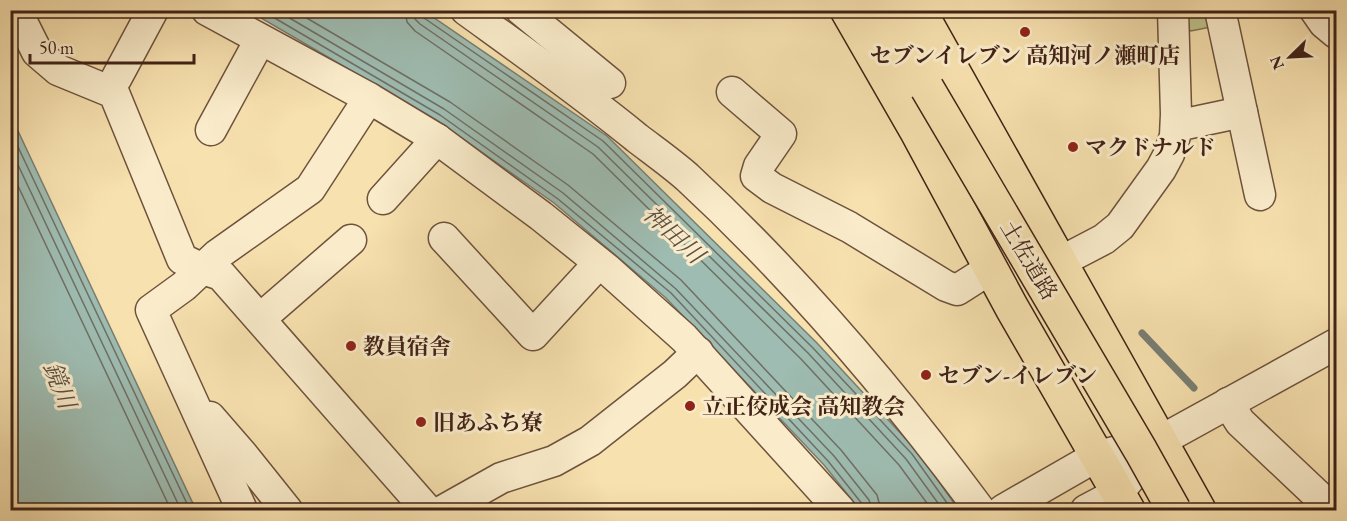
<svg xmlns="http://www.w3.org/2000/svg" width="1347" height="521" font-family="'EB Garamond','Noto Serif JP',serif">
<style>
.green{fill:#bec28a;stroke:#7f7250;stroke-width:1.5}
.water{fill:#9ebcb1;stroke:#787e73;stroke-width:1.5}
.lines{fill:none;stroke-linecap:round;stroke-linejoin:round}
.shore{stroke:#6f6f64;stroke-width:1.5}
.stream{stroke:#787e73;stroke-width:7}
.minor-casing{stroke:#6e523d;stroke-width:33}
.highway-casing{stroke:#402217;stroke-width:36}
.minor{stroke:#faeccb;stroke-width:30}
.highway{stroke:#f7e1af;stroke-width:33}
.highway-bridge-casing{stroke:#402217;stroke-width:36;stroke-linecap:butt}
.highway-bridge{stroke:#f7e1af;stroke-width:33}
.poi-dot{fill:#8f2418;stroke:#faeccb;stroke-width:2}
.labels{text-anchor:middle;dominant-baseline:central;stroke-width:6;stroke-linejoin:round;paint-order:stroke}
.poi-label{font-size:22px;font-weight:bold;fill:#402217;stroke:#faeccb;text-anchor:start}
.street-label{font-size:22px;fill:#402217;stroke:#faeccb}
.water-label{font-size:24px;font-style:italic;fill:#5c5045;stroke:#faeccb}
</style>
<rect width="100%" height="100%" fill="#f7e1af"/>
<filter id="stains"><feTurbulence type="fractalNoise" baseFrequency=".00333" numOctaves="4"/><feColorMatrix values="0 0 0 0 .2 0 0 0 0 .09 0 0 0 0 .02 0 0 0 .5 -.17"/></filter>
<radialGradient id="worn" r=".72"><stop offset=".6" stop-color="#630" stop-opacity="0"/><stop offset="1" stop-color="#630" stop-opacity=".3"/></radialGradient>
<!-- green -->
<polygon class="green" points="1185,11 1212,11 1211,27 1191,31 1186,27"/>
<!-- water -->
<g class="water">
<polygon points="249,11 424,11 607,136 817,343 917,451 959,510 860,510 824,465 666,298 554,203 436,120"/>
<polygon points="11,116 196,510 11,510"/>
</g>
<g class="lines">
<!-- shore -->
<g class="shore">
<polyline points="261,10 440,115 558,199 671,293 828,461 863,505 865,510"/>
<polyline points="276,10 444,109 563,193 676,289 834,456 869,500 872,510"/>
<polyline points="293,10 450,102 568,185 681,280 841,450 877,495 881,510"/>
<polyline points="405,10 407,22 415,31 593,154 801,359 899,465 932,510"/>
<polyline points="414,10 415,19 420,24 598,147 808,353 906,459 943,510"/>
<polyline points="421,10 424,18 603,141 813,348 912,454 952,510"/>
<polyline points="10,130 190,510"/>
<polyline points="10,148 181,510"/>
<polyline points="10,169 171,510"/>
</g>
<!-- stream -->
<polyline class="stream" points="1142,333 1194,388"/>
<!-- minor casing -->
<g class="minor-casing">
<g id="minor">
<polyline points="16,10 37,52 58,70 114,93 182,259 203,269 221,275 427,510"/>
<polyline points="207,10 369,98 437,139 541,216 607,269 684,338 840,510"/>
<path d="M466 10C524 52 582 93 637 138 654 151 671 163 687 177 796 278 892 391 980 510"/>
<polyline points="521,10 610,83"/>
<polyline points="1220,10 1260,195"/>
<polyline points="1315,10 1324,23 1336,33"/>
<polyline points="116,79 153,10"/>
<polyline points="732,92 781,134 759,166 756,176 772,188 849,227 946,286 957,290 990,269"/>
<polyline points="1176,126 1242,112"/>
<polyline points="211,130 260,40"/>
<polyline points="383,199 437,139"/>
<polyline points="444,238 533,335 599,263"/>
<polyline points="1060,262 1104,239 1120,226 1161,169 1169,154 1175,136 1176,114 1173,10"/>
<polyline points="260,319 351,240"/>
<polyline points="1228,403 1240,422 1333,510"/>
<polyline points="210,417 243,455 287,510"/>
<polyline points="242,510 151,310 184,286 217,255 310,189 369,98"/>
<polyline points="444,510 501,478 554,461 590,441 675,374 698,352"/>
<polyline points="1003,510 1097,456 1160,441 1336,344"/>
<polyline points="1086,510 1118,493 1160,441"/>
</g>
</g>
<!-- highway casing -->
<g class="highway-casing">
<g id="highway">
<polyline points="847,10 916,130 1012,308 1128,510"/>
<polyline points="883,10 927,88"/>
<polyline points="919,10 1199,510"/>
</g>
</g>
<!-- minor -->
<use href="#minor" class="minor"/>
<!-- highway -->
<use href="#highway" class="highway"/>
<!-- highway-bridge casing -->
<g class="highway-bridge-casing">
<polyline id="highway-bridge" points="927,88 1141,451 1174,510"/>
</g>
<!-- highway-bridge -->
<use href="#highway-bridge" class="highway-bridge"/>
</g>
<!-- markers -->
<g class="poi-dot">
<circle cx="1025" cy="32" r="6"/>
<circle cx="1073" cy="147" r="6"/>
<circle cx="351" cy="346" r="6"/>
<circle cx="926" cy="375" r="6"/>
<circle cx="690" cy="406" r="6"/>
<circle cx="421" cy="422" r="6"/>
</g>
<g class="labels">
<!-- poi labels -->
<g class="poi-label">
<text x="1025" y="55" text-anchor="middle">セブンイレブン 高知河ノ瀬町店</text>
<text x="1085" y="147">マクドナルド</text>
<text x="363" y="346">教員宿舎</text>
<text x="938" y="375">セブン-イレブン</text>
<text x="702" y="406">立正佼成会 高知教会</text>
<text x="433" y="422">旧あふち寮</text>
</g>
<!-- street labels -->
<g class="street-label">
<text transform="translate(1029 260) rotate(59)">土佐道路</text>
</g>
<!-- water labels -->
<g class="water-label">
<text transform="translate(674 234) rotate(43)">神田川</text>
<text transform="translate(60 385) rotate(69)">鏡川</text>
</g>
</g>
<!-- margin -->
<rect width="1347" height="521" fill="none" stroke="#f7e1af" stroke-width="36"/>
<rect x="12" y="12" width="1323" height="497" fill="none" stroke="#402217" stroke-width="3"/>
<rect x="18" y="18" width="1311" height="485" fill="none" stroke="#402217" stroke-width="1.5"/>
<!-- north arrow -->
<g transform="translate(1290 57) rotate(246)" stroke="#faeccb" stroke-width="4.5" paint-order="stroke">
<path d="M0-4.5L10 22L0 15L-10 22Z" fill="#402217"/>
<text y="-9" font-size="16" font-weight="bold" text-anchor="middle" fill="#402217">N</text>
</g>
<!-- scale -->
<path d="M30 54v9h164v-9" fill="none" stroke="#402217" stroke-width="3"/>
<text x="39" y="54" font-size="18" fill="#402217" stroke="#faeccb" stroke-width="4.5" paint-order="stroke">50 m</text>
<rect width="100%" height="100%" filter="url(#stains)"/>
<rect width="100%" height="100%" fill="url(#worn)"/>
</svg>
